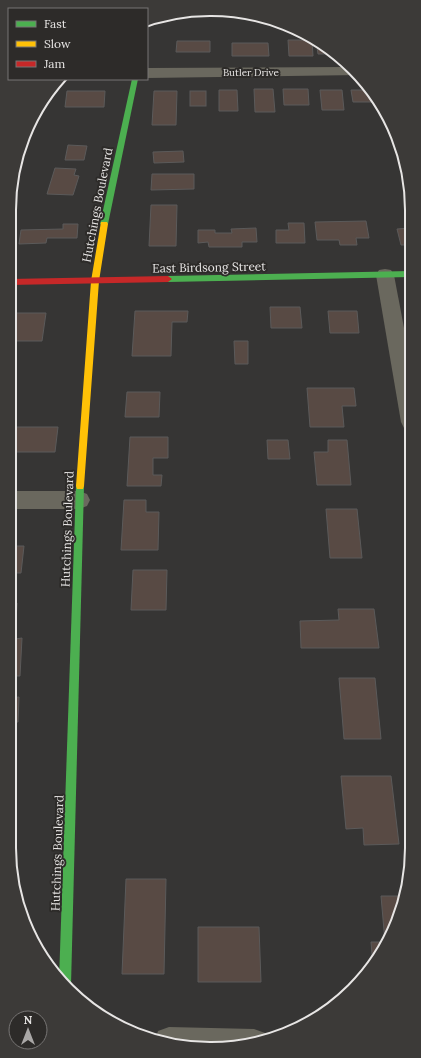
<svg xmlns="http://www.w3.org/2000/svg" width="421" height="1058" font-family="Lora,serif">
<style>
.building{fill:#584a44;stroke:#5b5a5a}
.lines{fill:none;stroke-linecap:round;stroke-linejoin:round}
.street{fill:#6a685e;fill-rule:evenodd}
.fast{fill:#4caf50;fill-rule:evenodd}
.slow{fill:#ffc107;fill-rule:evenodd}
.jam{fill:#c62828;fill-rule:evenodd}
.labels{text-anchor:middle;dominant-baseline:central;stroke-width:4;stroke-linejoin:round;paint-order:stroke}
.far-street-label{font-size:10px;fill:#e7e5e4;stroke:#2d2b29}
.street-label{font-size:12px;fill:#e7e5e4;stroke:#2d2b29}
.rim{fill:none;stroke:#e7e5e4;stroke-width:2}
</style>
<rect width="100%" height="100%" fill="#363534"/>
<!-- building -->
<g class="building">
<polygon points="288,40 312,40 313,56 289,56"/>
<polygon points="316,40 322,43 335,54 318,54"/>
<polygon points="177,41 210,41 210,52 176,52"/>
<polygon points="232,43 268,43 269,56 232,56"/>
<polygon points="254,89 273,89 275,112 255,112"/>
<polygon points="283,89 308,89 309,105 284,105"/>
<polygon points="219,90 237,90 238,111 219,111"/>
<polygon points="320,90 342,90 344,110 322,110"/>
<polygon points="351,90 370,90 377,102 353,102"/>
<polygon points="67,91 105,91 104,107 65,107"/>
<polygon points="154,91 177,91 176,125 152,125"/>
<rect x="190" y="91" width="16" height="15"/>
<polygon points="394,139 398,139 401,151 396,151"/>
<polygon points="68,145 87,146 84,160 65,160"/>
<polygon points="183,151 184,162 154,163 153,152"/>
<polygon points="55,168 76,169 74,175 79,176 73,195 47,194"/>
<polygon points="152,174 194,174 194,189 151,190"/>
<polygon points="151,205 177,205 176,246 149,246"/>
<polygon points="366,221 369,238 356,238 357,245 340,245 339,240 317,240 315,222"/>
<polygon points="288,223 304,223 305,243 276,243 276,230 289,230"/>
<polygon points="63,224 78,224 77,238 47,238 46,243 19,244 21,230 63,229"/>
<polygon points="256,228 257,242 242,242 242,247 209,247 208,242 198,243 198,230 215,230 215,233 232,233 231,229"/>
<polygon points="410,228 410,245 401,245 397,229"/>
<polygon points="270,307 300,307 302,328 271,328"/>
<polygon points="135,311 188,311 187,322 172,322 171,356 132,356"/>
<polygon points="328,311 357,311 359,333 330,333"/>
<polygon points="9,313 46,313 42,341 9,341"/>
<polygon points="234,341 248,341 248,364 235,364"/>
<polygon points="307,388 354,388 356,406 342,406 344,427 310,427"/>
<polygon points="127,392 160,392 159,417 125,417"/>
<polygon points="9,427 58,427 55,452 9,452"/>
<polygon points="130,437 168,437 168,458 153,458 153,475 162,475 161,486 127,486"/>
<polygon points="267,440 288,440 290,459 268,459"/>
<polygon points="328,440 347,440 351,485 317,485 314,452 328,452"/>
<polygon points="124,500 146,500 146,512 159,512 158,550 121,550"/>
<polygon points="326,509 357,509 362,558 330,558"/>
<polygon points="9,546 24,546 21,573 9,573"/>
<polygon points="133,570 167,570 166,610 131,610"/>
<polygon points="9,603 17,603 15,639 22,638 20,676 9,676"/>
<polygon points="338,609 374,609 379,648 301,648 300,621 339,620"/>
<polygon points="339,678 375,678 381,739 344,739"/>
<polygon points="19,697 18,722 9,722 9,698"/>
<polygon points="341,776 391,776 399,844 364,845 363,828 346,829"/>
<polygon points="126,879 166,879 164,974 122,974"/>
<polygon points="381,896 404,896 401,912 373,966 371,942 385,942"/>
<polygon points="198,927 259,927 261,982 198,982"/>
</g>
<g class="lines">
<!-- street -->
<g class="street">
<polygon points="349,67 359,75 147,78 147,68"/>
<polygon points="385,269 391,270 394,275 411,365 411,430 404,428 401,422 376,275 379,270"/>
<polygon points="9,491 79,491 87,494 90,500 87,506 79,509 9,509"/>
<polygon points="169,1027 254,1029 265,1033 267,1038 250,1045 184,1047 156,1038 158,1031"/>
</g>
<!-- fast -->
<g class="fast">
<polygon points="132,79 138,79 108,224 104,226 100,224"/>
<polygon points="410,271 410,277 168,282 164,279 168,276"/>
<polygon points="80,482 83,483 84,486 71,985 69,989 59,980 76,486 77,483"/>
</g>
<!-- slow -->
<polygon class="slow" points="101,222 107,222 108,224 99,281 84,486 83,489 77,489 76,486 91,281"/>
<!-- jam -->
<polygon class="jam" points="168,276 172,279 168,282 9,285 9,279"/>
</g>
<g class="labels">
<!-- far-street labels -->
<g class="far-street-label">
<text x="251" y="72">Butler Drive</text>
</g>
<!-- street labels -->
<g class="street-label">
<text transform="translate(97 205) rotate(-79)">Hutchings Boulevard</text>
<text transform="translate(209 267) rotate(-1)">East Birdsong Street</text>
<text transform="translate(67 529) rotate(-88)">Hutchings Boulevard</text>
<text transform="translate(57 853) rotate(-88)">Hutchings Boulevard</text>
</g>
</g>
<!-- crop -->
<path d="M0 0H421V1058H0ZM210 16H211A194 194 0 0 1 405 210V848A194 194 0 0 1 211 1042H210A194 194 0 0 1 16 848V210A194 194 0 0 1 210 16Z" fill="#3c3a38" fill-rule="evenodd"/>
<path class="rim" d="M210 16H211A194 194 0 0 1 405 210V848A194 194 0 0 1 211 1042H210A194 194 0 0 1 16 848V210A194 194 0 0 1 210 16Z"/>
<!-- legend -->
<rect x="8" y="8" width="140" height="72" fill="#2d2b29" stroke="#777574"/>
<rect x="16" y="21" width="20" height="6" fill="#4caf50" stroke="#777574"/>
<text x="44" y="28" font-size="12" fill="#e7e5e4">Fast</text>
<rect x="16" y="41" width="20" height="6" fill="#ffc107" stroke="#777574"/>
<text x="44" y="48" font-size="12" fill="#e7e5e4">Slow</text>
<rect x="16" y="61" width="20" height="6" fill="#c62828" stroke="#777574"/>
<text x="44" y="68" font-size="12" fill="#e7e5e4">Jam</text>
<!-- north arrow -->
<g transform="translate(28 1030)"><circle r="19" fill="#2d2b29" stroke="#777574"/>
<path d="M0-3L7 15L0 10L-7 15Z" fill="#a9a7a6"/>
<text y="-6" font-size="11" font-weight="bold" text-anchor="middle" fill="#e7e5e4">N</text>
</g>
</svg>
